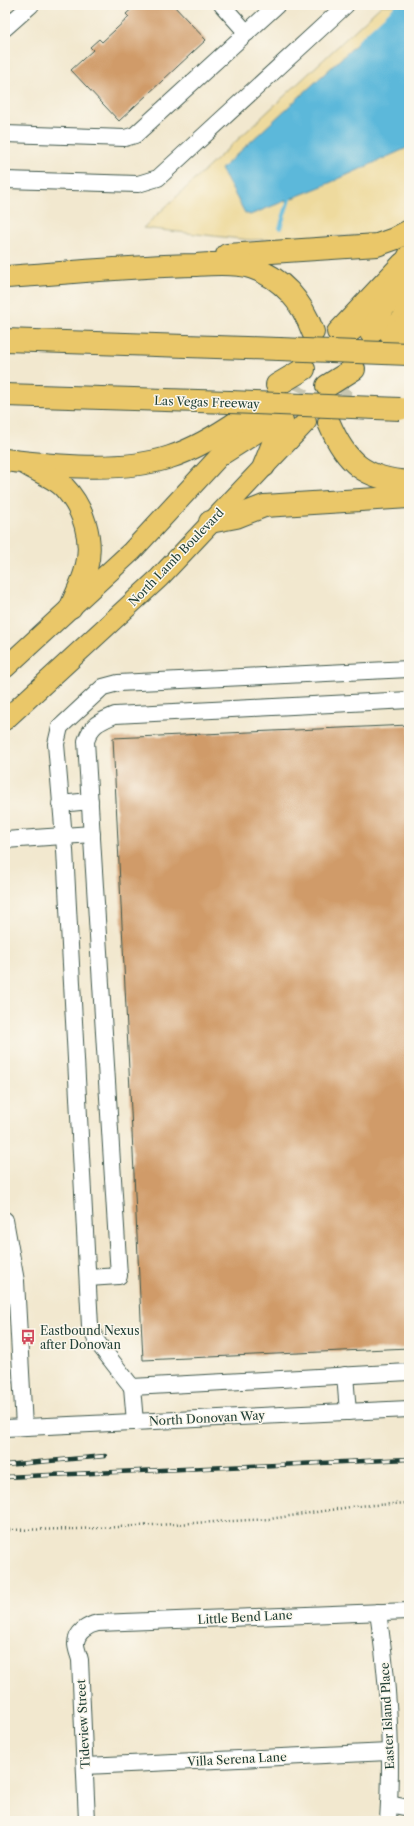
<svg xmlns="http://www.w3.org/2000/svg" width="414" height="1826" font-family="'Libre Caslon Text',serif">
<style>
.sand{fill:#eeda9e;stroke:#868c69}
.water{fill:#5cb8da;stroke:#3e7a87}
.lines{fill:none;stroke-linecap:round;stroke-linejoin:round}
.stream{stroke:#5cb8da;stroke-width:4}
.building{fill:#d09b69}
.highway-tunnel{stroke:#c8c6b0;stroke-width:22;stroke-dasharray:22 11;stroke-linecap:butt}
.minor-casing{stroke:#3f574b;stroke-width:18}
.major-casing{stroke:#3f574b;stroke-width:22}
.highway-casing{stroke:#3f574b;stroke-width:24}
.path{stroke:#3f574b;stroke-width:2.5;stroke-dasharray:1 3;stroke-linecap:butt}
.minor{stroke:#fff;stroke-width:16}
.major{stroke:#eac769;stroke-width:20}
.highway{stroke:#eac769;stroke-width:22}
.rail-casing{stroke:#1f3d34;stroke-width:4.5}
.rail{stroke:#fbf7ec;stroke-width:3;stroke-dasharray:9;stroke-linecap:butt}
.highway-bridge-casing{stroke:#3f574b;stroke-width:24;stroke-linecap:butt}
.highway-bridge{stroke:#eac769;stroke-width:22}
.labels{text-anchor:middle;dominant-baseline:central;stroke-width:3;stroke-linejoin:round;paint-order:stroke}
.street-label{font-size:12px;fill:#1f3d34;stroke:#fbf7ec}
.poi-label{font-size:12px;fill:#1f3d34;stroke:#fbf7ec;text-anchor:start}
</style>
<rect width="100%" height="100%" fill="#fbf7ec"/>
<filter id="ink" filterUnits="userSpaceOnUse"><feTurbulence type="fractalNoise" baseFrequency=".025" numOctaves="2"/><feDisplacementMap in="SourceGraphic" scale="8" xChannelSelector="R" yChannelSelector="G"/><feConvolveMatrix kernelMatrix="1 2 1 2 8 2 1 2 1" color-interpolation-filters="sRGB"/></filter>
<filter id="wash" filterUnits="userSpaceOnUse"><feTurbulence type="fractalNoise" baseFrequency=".012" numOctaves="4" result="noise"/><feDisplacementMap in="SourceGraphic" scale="16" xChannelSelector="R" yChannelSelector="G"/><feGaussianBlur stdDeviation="0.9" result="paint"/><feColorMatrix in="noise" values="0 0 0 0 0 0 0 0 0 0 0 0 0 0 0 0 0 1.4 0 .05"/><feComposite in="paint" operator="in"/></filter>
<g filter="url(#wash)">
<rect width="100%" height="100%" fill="#f2e8cf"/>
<!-- sand -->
<polygon class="sand" points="382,5 409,5 409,219 403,225 380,235 250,240 143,228"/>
<!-- water -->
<polygon class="water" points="399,5 409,5 409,147 325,185 250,215 245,213 221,169"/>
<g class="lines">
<!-- stream -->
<g class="stream">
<polyline points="358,43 399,5"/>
<polyline points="280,228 290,196"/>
</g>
</g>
<g id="blocks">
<!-- building -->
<g class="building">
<polygon points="136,5 173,5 206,40 119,121 71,70 93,50 90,47 99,39 102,42 129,17 126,14"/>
<polygon points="409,725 409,1348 143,1360 113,738"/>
</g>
</g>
</g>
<g filter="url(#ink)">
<use href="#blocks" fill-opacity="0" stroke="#3f574b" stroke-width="1"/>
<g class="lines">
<!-- highway-tunnel -->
<g class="highway-tunnel">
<polyline points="282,420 298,385"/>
<polyline points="329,423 328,412 343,386"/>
</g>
<!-- minor casing -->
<g class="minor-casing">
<g id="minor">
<polyline points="222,5 247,33"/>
<polyline points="5,28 31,5"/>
<polyline points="5,134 125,138 135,135 277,5"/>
<polyline points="5,180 138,184 158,178 346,5"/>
<polyline points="409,669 118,683 103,687 60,727 56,744 65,850 90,1326 97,1342 132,1387 409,1372"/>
<polyline points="60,804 90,801"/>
<polyline points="5,840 92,834"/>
<polyline points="5,1220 16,1281 24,1427"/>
<path d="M88 1278 119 1276 86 741C92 724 99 722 115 715L409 700"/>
<polyline points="345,1375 348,1412"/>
<polyline points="132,1387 135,1422"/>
<polyline points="5,1428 409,1409"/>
<path d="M378 1612C388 1680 393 1752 388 1821"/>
<polyline points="85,1766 389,1752"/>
<polyline points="389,1804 409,1808"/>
<path d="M87 1821 80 1660C79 1655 76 1649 76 1644 76 1632 88 1625 98 1623L409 1611"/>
</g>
</g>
<!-- major casing -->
<g class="major-casing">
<g id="major">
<polyline points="337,332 402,263"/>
<polyline points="389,333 409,311"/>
<polyline points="5,668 132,551 253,420"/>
<polyline points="5,720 159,578 306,422"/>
</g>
</g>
<!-- highway casing -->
<g class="highway-casing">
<g id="highway">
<polyline points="227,255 377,245 394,239 409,231"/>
<path d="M5 277C68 273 132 266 196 265 212 264 237 262 253 268 284 279 302 302 313 332"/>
<polyline points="349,332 386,304 409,293"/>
<polyline points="371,333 409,256"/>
<polyline points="395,334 409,324"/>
<polyline points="5,340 279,349"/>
<polyline points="277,385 304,369"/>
<polyline points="327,386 354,369"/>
<polyline points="5,395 230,402"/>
<path d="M329 423C346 463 365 479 409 482"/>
<polyline points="223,453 273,421"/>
<path d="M5 460C53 466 123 473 170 457 195 449 218 435 240 420"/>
<path d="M26 464C37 471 54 477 63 486 84 508 94 540 86 569 83 582 76 594 71 607"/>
<polyline points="264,466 282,421"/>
<polyline points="210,522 236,517 264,506 409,497"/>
</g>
</g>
<!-- path -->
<polyline class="path" points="5,1530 78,1529 270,1519 357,1506 409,1503"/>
<!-- minor -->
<use href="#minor" class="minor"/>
<!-- major -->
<use href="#major" class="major"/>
<!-- highway -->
<use href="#highway" class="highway"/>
<!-- rail casing -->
<g class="rail-casing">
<g id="rail">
<polyline points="5,1465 105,1456"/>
<polyline points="5,1477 409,1459"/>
</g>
</g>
<!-- rail -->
<use href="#rail" class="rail"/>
<!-- highway-bridge casing -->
<g class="highway-bridge-casing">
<g id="highway-bridge">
<polyline points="279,349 409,354"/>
<polyline points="230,402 400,409"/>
</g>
</g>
<!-- highway-bridge -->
<use href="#highway-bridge" class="highway-bridge"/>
</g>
</g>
<!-- icons -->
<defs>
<g id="bus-bare" transform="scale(1.2)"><path d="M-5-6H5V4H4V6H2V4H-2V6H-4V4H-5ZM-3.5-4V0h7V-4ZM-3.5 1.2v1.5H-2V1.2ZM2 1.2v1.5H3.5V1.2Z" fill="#d1495b" stroke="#fbf7ec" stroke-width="2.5" paint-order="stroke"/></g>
</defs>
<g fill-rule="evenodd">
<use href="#bus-bare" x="28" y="1337"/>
</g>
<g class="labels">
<!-- street labels -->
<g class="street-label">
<text transform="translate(207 402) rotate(2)">Las Vegas Freeway</text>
<text transform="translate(176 557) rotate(-46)">North Lamb Boulevard</text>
<text transform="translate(207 1418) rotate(-3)">North Donovan Way</text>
<text transform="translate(245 1617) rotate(-3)">Little Bend Lane</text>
<text transform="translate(387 1716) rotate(-93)">Easter Island Place</text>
<text transform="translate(83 1724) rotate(-93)">Tideview Street</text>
<text transform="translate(237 1759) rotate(-3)">Villa Serena Lane</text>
</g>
<!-- poi labels -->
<g class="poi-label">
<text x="40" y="1330">Eastbound Nexus<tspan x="40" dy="14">after Donovan</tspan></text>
</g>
</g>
<!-- margin -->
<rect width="414" height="1826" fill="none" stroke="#fbf7ec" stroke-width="20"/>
</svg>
